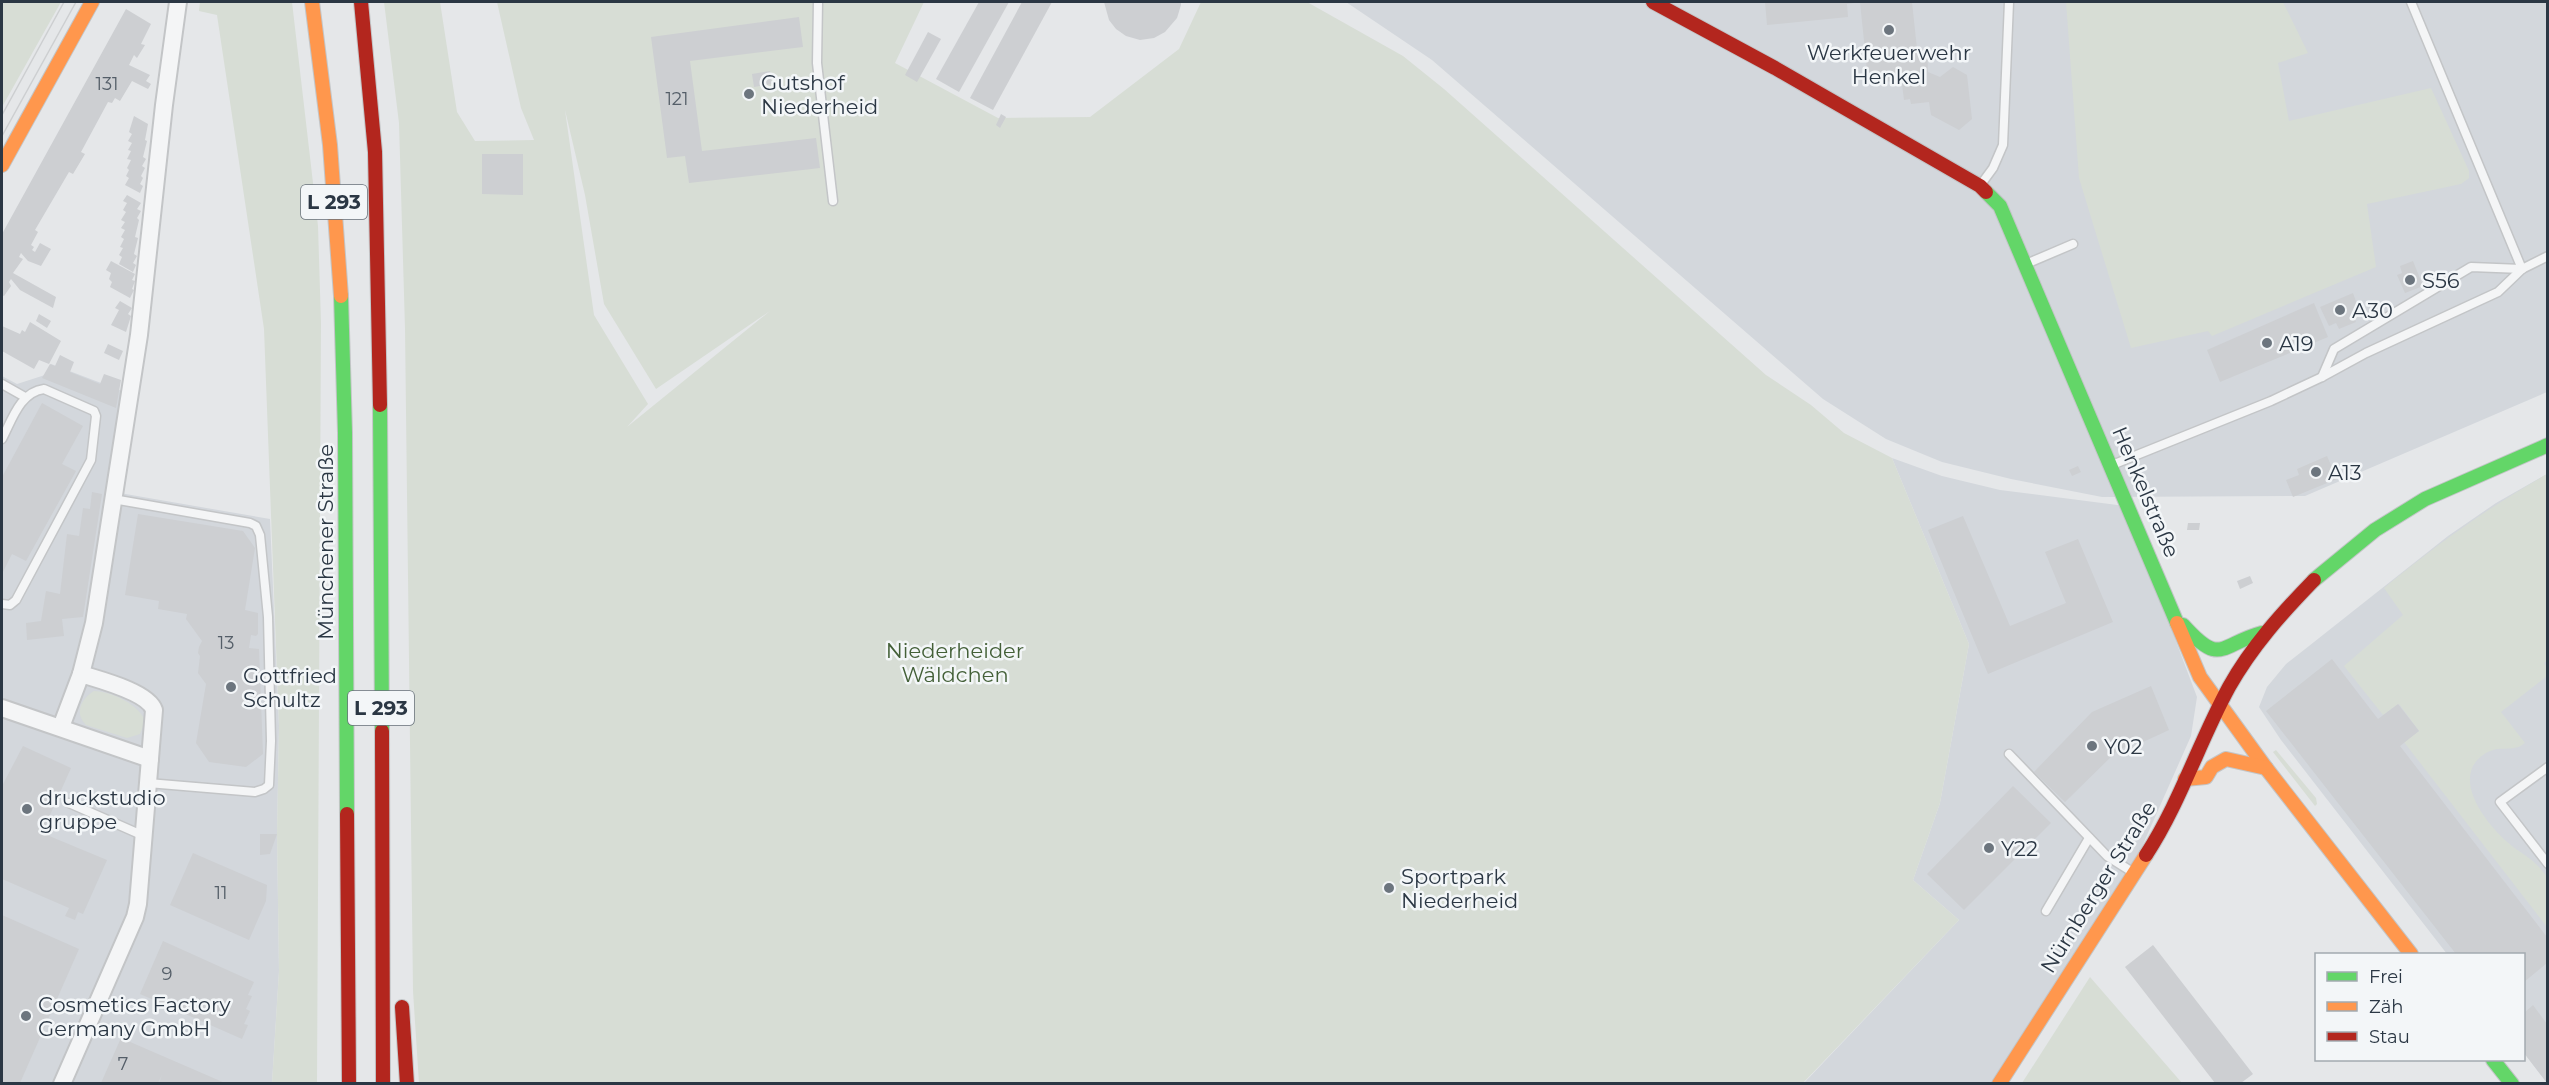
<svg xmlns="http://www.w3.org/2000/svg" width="2549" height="1085" font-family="Montserrat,sans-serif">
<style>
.built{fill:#d3d7dc}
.green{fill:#d7ddd5;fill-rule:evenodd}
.building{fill:#cdcfd2}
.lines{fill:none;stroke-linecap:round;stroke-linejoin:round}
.lane-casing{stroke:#c3c5c7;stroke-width:11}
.street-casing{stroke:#c3c5c7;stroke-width:20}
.fast-casing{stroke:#c3c5c7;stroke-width:16}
.slow-casing{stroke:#c3c5c7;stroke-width:16}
.jam-casing{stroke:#c3c5c7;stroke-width:16}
.lane{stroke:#f4f5f6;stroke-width:8}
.street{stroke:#f4f5f6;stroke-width:16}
.fast{stroke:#63d668;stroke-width:14}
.slow{stroke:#ff974d;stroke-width:14}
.jam{stroke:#b3261e;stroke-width:14}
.tram{stroke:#cdcfd1;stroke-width:1.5}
.poi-dot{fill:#6c757e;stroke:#f3f6f8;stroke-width:2}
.labels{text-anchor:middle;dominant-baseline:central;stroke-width:5;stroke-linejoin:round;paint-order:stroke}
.number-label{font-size:18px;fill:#545e68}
.shield{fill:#f3f6f8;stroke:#67707a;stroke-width:1.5}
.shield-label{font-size:20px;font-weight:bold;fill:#2b3744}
.poi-label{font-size:21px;fill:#2b3744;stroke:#f3f6f8;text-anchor:start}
.street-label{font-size:21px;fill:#2b3744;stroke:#f3f6f8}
.park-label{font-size:21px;fill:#446038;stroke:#f3f6f8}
</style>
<rect width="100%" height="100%" fill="#e5e7e9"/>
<!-- built -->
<g class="built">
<polygon points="1346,2 2547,2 2547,392 2305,496 2102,497 2011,479 1942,462 1886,439 1823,399 1432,60"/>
<polygon points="51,364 130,394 114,492 270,519 279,726 277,834 279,971 272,1083 2,1083 2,376 17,384 45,375"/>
<polygon points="1892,458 1942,476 2000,490 2125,506 2197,697 2191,736 2136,860 1995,1083 1803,1084 1959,920 1913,880 1940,803 1969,644"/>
<polygon points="2547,474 2547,1083 2524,1053 2524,954 2447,954 2281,740 2259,707 2267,687 2286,664 2309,646 2448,536 2496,503"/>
</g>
<!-- green -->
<g class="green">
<polygon points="2,2 61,2 2,107"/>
<polygon points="200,2 292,2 318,226 321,323 317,1083 272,1083 279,971 277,834 279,726 264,329 217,15 199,11"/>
<path d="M384 2H440L457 112 475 141 534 140 521 108 497 2H924L895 63 998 118 1090 117 1179 49 1201 2H1307L1403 56 1444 89 1766 375 1811 405 1844 433 1892 458 1969 644 1940 803 1913 880 1959 920 1803 1083H419L413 991 405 328 399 123ZM565 110 585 195 604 304 656 389 770 311 627 427 648 404 594 315Z"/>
<polygon points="2066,2 2283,2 2308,53 2278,63 2289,121 2431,88 2469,171 2469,178 2461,184 2367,204 2376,267 2212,336 2208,331 2131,348 2079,178"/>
<path d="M2547 474 2548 660 2544 663 2547 668V676L2501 712 2525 743C2512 754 2499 743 2483 755 2451 778 2485 822 2506 841 2523 856 2532 856 2547 877V927L2404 742 2419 731 2399 704 2383 715 2344 666 2403 615 2384 588C2439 543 2486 509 2547 474Z"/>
<path d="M94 691C110 691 141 705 145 722L140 734 127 738 86 725C74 713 81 699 94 691Z"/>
<polygon points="2276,750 2316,798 2317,804 2315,806 2273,752"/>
<polygon points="2090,977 2182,1083 2022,1083"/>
</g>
<!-- building -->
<g class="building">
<polygon points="979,2 1009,2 959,92 936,79"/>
<polygon points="1022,2 1052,2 993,110 970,98"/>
<polygon points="1104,2 1181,2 1181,5 1177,18 1165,32 1154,38 1140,40 1126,36 1116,29 1109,20"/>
<polygon points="1765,2 1854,2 1854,3 1847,4 1848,17 1767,25"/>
<polygon points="1860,2 1912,2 1917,49 1927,49 1928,72 1940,77 1953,67 1967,75 1972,119 1959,130 1931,115 1929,102 1911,104 1910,99 1904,100 1901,76 1892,77 1893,81 1884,82 1883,78 1868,80"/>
<polygon points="126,9 151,24 141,44 145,45 137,58 134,55 129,65 150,75 146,81 151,84 148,89 132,81 120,101 115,98 112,103 108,102 81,152 85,154 73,174 69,172 35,230 38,232 31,245 34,247 32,250 35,252 40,243 51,249 41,266 28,261 21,253 19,257 23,259 13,273 56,297 53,308 20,290 11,279 9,282 11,286 4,296 2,295 2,234"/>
<polygon points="799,17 803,47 690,61 702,151 816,138 820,168 689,183 685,156 667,158 651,37"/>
<polygon points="928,32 941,39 917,82 905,75"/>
<polygon points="770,71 772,84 754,87 752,74"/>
<polygon points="1001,114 1006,117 1000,128 996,125"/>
<polygon points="134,116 148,124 145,140 147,141 143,157 146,159 142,166 145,168 141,176 143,178 140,184 143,186 140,193 125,185 129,178 126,176 129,170 127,168 131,160 127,159 131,151 128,150 132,143 128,141 132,134 129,132"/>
<polygon points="482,154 523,154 523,195 482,194"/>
<polygon points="127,195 141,203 137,209 141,211 137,218 139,220 135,237 138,238 134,254 137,256 133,263 136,265 133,272 119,264 122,257 119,255 123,248 120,247 124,239 121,237 125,230 121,228 125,222 121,220 126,212 123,210 127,203 123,201"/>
<polygon points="111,261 135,274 132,280 135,281 132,289 134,290 130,298 110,287 112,282 109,279 111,273 106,270"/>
<polygon points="2413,261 2423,286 2405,293 2397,275 2402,273 2400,266"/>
<polygon points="2353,293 2360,313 2353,316 2356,322 2339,329 2336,323 2329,326 2320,307"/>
<polygon points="120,301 132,308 128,314 131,316 126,332 111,325 119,310 115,308"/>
<polygon points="2314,303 2328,337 2220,382 2207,350"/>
<polygon points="39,314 51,321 47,328 36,321"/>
<polygon points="30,322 61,341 49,364 39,360 34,369 2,351 2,326 20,334 22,330 25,332"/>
<polygon points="108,344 123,351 119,360 104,353"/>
<polygon points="60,355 74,362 70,372 100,384 104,374 121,380 116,408 42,378 50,364 55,366"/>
<polygon points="42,403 83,426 62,464 76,471 26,561 12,554 2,574 2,477"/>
<polygon points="2327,456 2337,479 2293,497 2286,480 2299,475 2297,469"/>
<polygon points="2078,466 2081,472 2072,476 2069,470"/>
<polygon points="92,492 102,494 83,617 62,619 64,636 27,640 26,623 41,621 46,591 60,594 67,534 79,536 83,508 90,509"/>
<polygon points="138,514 243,531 255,548 245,610 258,613 258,634 256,636 251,635 249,648 259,649 263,754 246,767 209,762 196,743 206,684 198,673 200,656 198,653 199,647 202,641 186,619 187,614 158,609 159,601 125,595"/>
<polygon points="1963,516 2010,626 2066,603 2045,552 2078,539 2113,622 1988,674 1928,530"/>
<polygon points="2188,523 2200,523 2199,530 2187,530"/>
<polygon points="2250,576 2253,583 2240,589 2237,581"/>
<polygon points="2332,659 2378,719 2398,704 2419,731 2400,746 2547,937 2547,963 2524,982 2523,954 2456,954 2266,711"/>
<polygon points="2151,686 2169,730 2141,743 2140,741 2118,750 2065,802 2034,772 2092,712"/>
<polygon points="23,746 71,768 42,833 107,860 83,914 78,912 75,920 65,916 69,908 2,879 2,786"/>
<polygon points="2013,786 2051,823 1964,910 1927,874"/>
<polygon points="260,834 277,834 270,854 260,855"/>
<polygon points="193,853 267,885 266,901 249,940 170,905"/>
<polygon points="2,915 79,949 20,1083 2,1083"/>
<polygon points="163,941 254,982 248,995 252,996 246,1009 250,1011 244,1024 248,1025 242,1039 140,994"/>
<polygon points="2153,945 2253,1074 2241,1083 2215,1083 2125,967"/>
<polygon points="2533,1005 2547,1024 2547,1083 2524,1053 2524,1013"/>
<polygon points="121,1038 225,1083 159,1083 162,1075 158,1083 101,1083"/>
</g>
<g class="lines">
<!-- lane casing -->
<g class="lane-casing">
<g id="lane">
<polyline points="818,2 817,63 833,201"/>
<polyline points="2411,2 2522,269"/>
<polyline points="1982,183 1993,168 2003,145 2009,2"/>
<polyline points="2026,264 2073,244"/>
<polyline points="2322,377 2334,349 2471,267 2522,269"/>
<polyline points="2,384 25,397"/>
<path d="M2 439C12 420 20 392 44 389L94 411 96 416 91 460 16 600 10 605 2 604"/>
<polyline points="2112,465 2271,401 2322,377 2366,353 2498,292 2522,269 2548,256"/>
<polyline points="113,499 250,523 256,526 260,535 268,617 271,741 269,785 264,789 255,792 148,783"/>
<polyline points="2009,754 2107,856 2134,873"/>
<polyline points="2548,767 2500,802 2548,864"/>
<polyline points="69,803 144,836"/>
<polyline points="2046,911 2089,838"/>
</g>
</g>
<!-- street casing -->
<g class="street-casing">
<g id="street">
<polyline points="81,674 94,623 139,335 164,105 178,2"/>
<polyline points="2,708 150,759"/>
<path d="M61 727 81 674C100 680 148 692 154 710L138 904 135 917 62 1084"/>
</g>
</g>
<!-- fast casing -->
<g class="fast-casing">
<g id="fast">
<polyline points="1986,192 2000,206 2177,623"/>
<polyline points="341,296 345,433 347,814"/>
<polyline points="380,405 382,731"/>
<polyline points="2314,580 2375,530 2425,499 2548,445"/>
<path d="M2183 625C2221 667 2219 645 2262 633"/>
<polyline points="2493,1060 2512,1084"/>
</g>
</g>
<!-- slow casing -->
<g class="slow-casing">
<g id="slow">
<polyline points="312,2 330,145 341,296"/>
<polyline points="2,165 92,2"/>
<polyline points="2177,623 2200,677 2266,768 2411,954"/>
<polyline points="2185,779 2206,777 2212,767 2226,759 2266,768"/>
<polyline points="1999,1084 2146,855"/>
</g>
</g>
<!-- jam casing -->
<g class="jam-casing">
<g id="jam">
<polyline points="361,2 375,152 380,405"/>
<polyline points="1653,2 1775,68 1980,186 1986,192"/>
<polyline points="382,731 383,1084"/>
<polyline points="347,814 349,1084"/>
<path d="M2146 855C2180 803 2199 742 2229 687 2252 646 2282 613 2314 580"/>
<polyline points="402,1007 407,1084"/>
</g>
</g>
<!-- lane -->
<use href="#lane" class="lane"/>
<!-- street -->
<use href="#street" class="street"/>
<!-- fast -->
<use href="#fast" class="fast"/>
<!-- slow -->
<use href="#slow" class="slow"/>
<!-- jam -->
<use href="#jam" class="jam"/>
<!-- tram -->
<g class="tram">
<polyline points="2,115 64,2"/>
<polyline points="2,136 76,2"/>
</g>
</g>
<!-- markers -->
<g class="poi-dot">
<circle cx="1889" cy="30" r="6"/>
<circle cx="749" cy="94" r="6"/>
<circle cx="2410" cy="280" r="6"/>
<circle cx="2340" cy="310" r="6"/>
<circle cx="2267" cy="343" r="6"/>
<circle cx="2316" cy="472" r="6"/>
<circle cx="231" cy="687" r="6"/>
<circle cx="2092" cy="746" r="6"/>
<circle cx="27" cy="809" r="6"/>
<circle cx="1989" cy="848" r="6"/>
<circle cx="1389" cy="888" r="6"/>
<circle cx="26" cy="1016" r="6"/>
</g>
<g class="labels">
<!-- number labels -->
<g class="number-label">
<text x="107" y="84">131</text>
<text x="677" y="99">121</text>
<text x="226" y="643">13</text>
<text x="221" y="893">11</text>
<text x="167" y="974">9</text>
<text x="123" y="1064">7</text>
</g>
<!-- shield labels -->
<g class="shield">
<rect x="301" y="185" width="66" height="34" rx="4.5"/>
<rect x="348" y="691" width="66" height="34" rx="4.5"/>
</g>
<g class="shield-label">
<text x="334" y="202">L 293</text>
<text x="381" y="708">L 293</text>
</g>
<!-- poi labels -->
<g class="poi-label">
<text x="1889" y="52" text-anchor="middle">Werkfeuerwehr<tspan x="1889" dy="24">Henkel</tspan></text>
<text x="761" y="82">Gutshof<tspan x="761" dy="24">Niederheid</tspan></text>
<text x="2422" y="280">S56</text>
<text x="2352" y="310">A30</text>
<text x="2279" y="343">A19</text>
<text x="2328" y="472">A13</text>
<text x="243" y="675">Gottfried<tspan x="243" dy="24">Schultz</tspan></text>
<text x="2104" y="746">Y02</text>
<text x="39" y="797">druckstudio<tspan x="39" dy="24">gruppe</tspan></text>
<text x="2001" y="848">Y22</text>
<text x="1401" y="876">Sportpark<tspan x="1401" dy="24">Niederheid</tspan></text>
<text x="38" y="1004">Cosmetics Factory<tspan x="38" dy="24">Germany GmbH</tspan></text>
</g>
<!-- street labels -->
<g class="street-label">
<text transform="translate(2146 492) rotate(67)">Henkelstraße</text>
<text transform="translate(325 542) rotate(-90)">Münchener Straße</text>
<text transform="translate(2098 887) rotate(-58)">Nürnberger Straße</text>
</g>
<!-- park labels -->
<g class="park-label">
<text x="955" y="650">Niederheider<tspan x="955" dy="24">Wäldchen</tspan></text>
</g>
</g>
<!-- border -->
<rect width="2549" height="1085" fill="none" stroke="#2b3744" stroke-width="6"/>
<!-- legend -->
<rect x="2315" y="953" width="210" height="108" fill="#f3f6f8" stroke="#a3aab0" stroke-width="1.5"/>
<rect x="2327" y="972" width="30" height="9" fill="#63d668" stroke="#a3aab0" stroke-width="1.5"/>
<text x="2369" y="983" font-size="18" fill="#2b3744">Frei</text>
<rect x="2327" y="1002" width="30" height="9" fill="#ff974d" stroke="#a3aab0" stroke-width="1.5"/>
<text x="2369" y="1013" font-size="18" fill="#2b3744">Zäh</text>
<rect x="2327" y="1032" width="30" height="9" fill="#b3261e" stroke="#a3aab0" stroke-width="1.5"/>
<text x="2369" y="1043" font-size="18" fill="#2b3744">Stau</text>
</svg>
